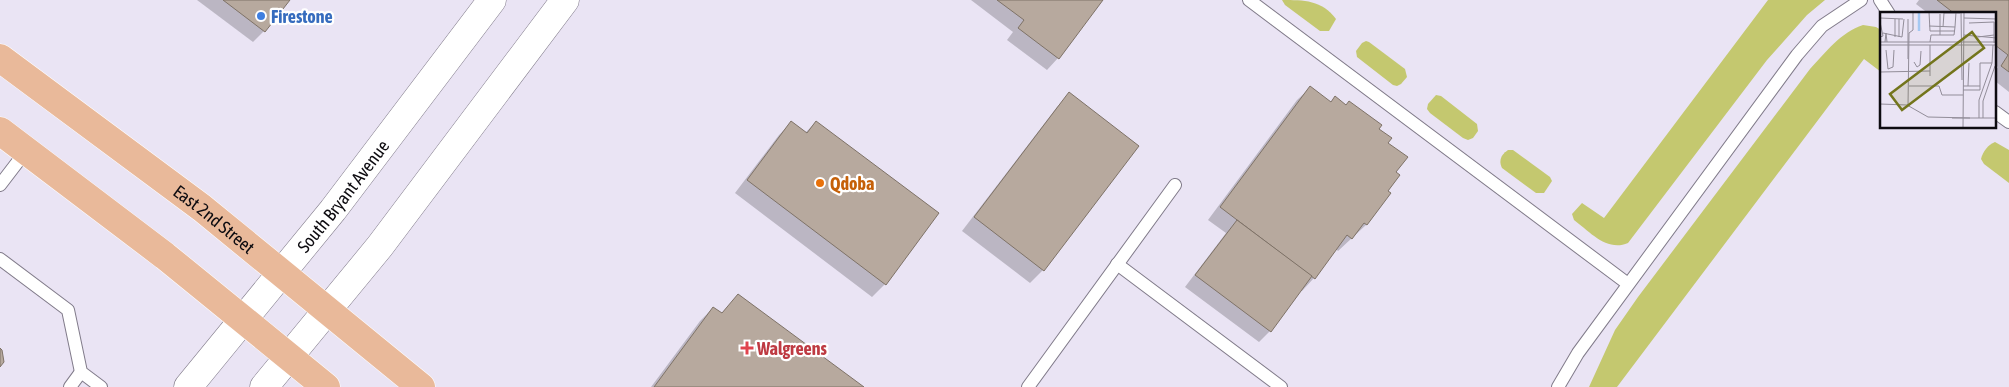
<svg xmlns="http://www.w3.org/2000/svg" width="2009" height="387" font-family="'Asap Condensed',sans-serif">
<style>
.green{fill:#c4c86f}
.shadow{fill:#0003}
.building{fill:#b7a99e;stroke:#7e7267}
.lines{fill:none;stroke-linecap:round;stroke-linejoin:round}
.service-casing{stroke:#817b8a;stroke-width:14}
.secondary-casing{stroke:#817b8a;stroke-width:29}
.primary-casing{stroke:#fff;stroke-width:29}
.service{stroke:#fff;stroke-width:12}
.secondary{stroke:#fff;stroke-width:28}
.primary{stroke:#e9b99a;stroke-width:28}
.shop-dot{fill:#3f7fe0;stroke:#fff;stroke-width:2}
.food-dot{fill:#e8710a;stroke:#fff;stroke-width:2}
.health-dot{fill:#e0444e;stroke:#fff;stroke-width:2}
.labels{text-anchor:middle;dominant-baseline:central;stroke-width:4.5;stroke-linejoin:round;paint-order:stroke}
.shop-label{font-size:18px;font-weight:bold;fill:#366cbe;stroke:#fff;text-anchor:start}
.food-label{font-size:18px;font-weight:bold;fill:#c56008;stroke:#fff;text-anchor:start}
.street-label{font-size:18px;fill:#0d0b10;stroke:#fff}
.health-label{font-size:18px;font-weight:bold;fill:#be3a42;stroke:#fff;text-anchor:start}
.inset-river{fill:none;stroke:#a4c8f2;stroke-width:2.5}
.inset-road{fill:none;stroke:#928d99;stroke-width:1}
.view{fill:#73751c;fill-opacity:0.15;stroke:#73751c;stroke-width:2.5}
.inset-edge{fill:none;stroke:#0d0b10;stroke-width:2.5}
</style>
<rect width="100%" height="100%" fill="#eae4f4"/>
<!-- green -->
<g class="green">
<path d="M1282 0C1304 0 1322 0 1336 19L1329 31H1320L1285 5Z"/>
<path d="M1768 0H1825L1807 15 1767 60 1628 243C1607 252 1590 232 1574 220L1572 214 1582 203 1604 218Z"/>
<path d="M1863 25 1876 27 1881 30V72L1864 59 1617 387H1589L1615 330 1638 297 1810 69C1826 52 1841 32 1863 25Z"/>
<polygon points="1366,41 1369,42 1405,69 1407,77 1401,84 1397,86 1393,85 1357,57 1356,51 1362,43"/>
<polygon points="1436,95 1441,96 1477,124 1478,131 1473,138 1468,140 1463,138 1430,113 1427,109 1428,104"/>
<path d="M1995 142 2009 150V183L1984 164 1981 159C1983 151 1988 145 1995 142Z"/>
<path d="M1508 150H1513L1550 177 1552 181 1544 193H1536L1502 168C1498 160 1502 154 1508 150Z"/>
</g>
<!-- shadow -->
<g class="shadow">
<polygon points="197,0 288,0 264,31 253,42"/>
<polygon points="971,0 1101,0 1058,58 1047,70 1007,40 1013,32"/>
<polygon points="1919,0 2009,0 2009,92 1995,81 1995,71 1998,67 1995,65 1995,14 1929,14 1916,4"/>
<polygon points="1310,88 1330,103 1335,98 1377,129 1387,143 1394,173 1387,191 1390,193 1366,225 1338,251 1336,249 1314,278 1302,291 1300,290 1270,331 1259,342 1185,287 1226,233 1208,220 1297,100"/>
<polygon points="1069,94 1043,270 1030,283 962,231 1057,107"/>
<polygon points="816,122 885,284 872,297 735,193 779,135 791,123 805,133"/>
<polygon points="739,295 862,387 651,387 700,321 713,308 721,314"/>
</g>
<!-- building -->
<g class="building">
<polygon points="223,0 290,0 265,32"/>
<polygon points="997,0 1103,0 1059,59 1018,28 1024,20"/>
<polygon points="1937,0 2009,0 2009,72 2001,66 2008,55 1995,45 1995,14 1955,14"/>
<polygon points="1310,86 1331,102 1335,96 1346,105 1349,101 1382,125 1379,129 1392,138 1388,143 1408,157 1396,172 1400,175 1388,191 1391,193 1367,225 1364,223 1352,239 1347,235 1315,279 1220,207"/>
<polygon points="1069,92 1139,146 1044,271 974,217"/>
<polygon points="791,121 807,133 816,121 939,213 886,285 747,180"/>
<polygon points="1237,220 1312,276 1271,332 1195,275"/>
<polygon points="738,294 864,387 654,387 713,307 722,313"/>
<polygon points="0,348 2,350 4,362 0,367"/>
</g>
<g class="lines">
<!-- service casing -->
<g class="service-casing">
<g id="service">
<polyline points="1249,0 1628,284"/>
<polyline points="1880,0 1889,14"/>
<polyline points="1995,112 2009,122"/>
<polyline points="0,185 26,151"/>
<polyline points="0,259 68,310 81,372 101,387"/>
<polyline points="1117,264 1281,387"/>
<polyline points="70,387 81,372"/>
<polyline points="1028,387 1175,185"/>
<polyline points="1558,387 1578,353 1797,55 1822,26 1861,0"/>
</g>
</g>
<!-- secondary casing -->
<g class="secondary-casing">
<g id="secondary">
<path id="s1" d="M188 387 333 210 492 0"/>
<polyline points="264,387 380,246 565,0"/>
</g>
</g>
<!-- primary casing -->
<g class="primary-casing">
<g id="primary">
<path id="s2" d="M0 58 202 208 421 387"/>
<polyline points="0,131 165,256 326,387"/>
</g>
</g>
<!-- service -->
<use href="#service" class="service"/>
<!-- secondary -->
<use href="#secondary" class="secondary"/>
<!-- primary -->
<use href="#primary" class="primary"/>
</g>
<!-- markers -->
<circle class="shop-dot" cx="261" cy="16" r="5"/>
<circle class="food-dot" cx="820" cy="183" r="5"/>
<path class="health-dot" d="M744.5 340.5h5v5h5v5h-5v5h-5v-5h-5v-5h5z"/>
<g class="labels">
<!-- shop labels -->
<g class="shop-label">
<text x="271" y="16">Firestone</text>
</g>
<!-- food labels -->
<g class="food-label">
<text x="830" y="183">Qdoba</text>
</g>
<!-- street labels -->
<g class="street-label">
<text stroke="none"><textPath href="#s1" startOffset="246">South Bryant Avenue</textPath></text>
<text stroke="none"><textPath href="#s2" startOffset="268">East 2nd Street</textPath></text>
</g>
<!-- health labels -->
<g class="health-label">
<text x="757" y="348">Walgreens</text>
</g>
</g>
<!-- overview -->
<g transform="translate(1880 12)">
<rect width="116" height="116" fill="#eae4f4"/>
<path class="inset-river" d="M39 19V0"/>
<path class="inset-road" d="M49 0 50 19H75M81 0 82 68M0 6 23 7M84 6 117 7M15 7V25M19 7V25M0 10 3 24 0 25M89 11 114 10V31M49 14 75 15 74 23H60M63 15 64 1H80M75 15 76 0M3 21 22 25 24 7M29 21 33 18V0M84 23 117 26M98 25 114 23M0 30H117M5 30 6 21 7 30M50 30 51 23H60V2M0 33H117M50 33V64M6 38 8 57 13 55 14 38M28 47V7M34 50 37 55 40 53 41 39M0 60 50 59M29 74H59L62 83H83M83 74H100M88 74 89 51M83 78H100M100 78V51H112M0 92 27 93 48 105 90 106M28 94 29 21M72 106H117M99 106V88L112 51 113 33M103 106V89L115 54M83 116 84 0"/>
<path class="view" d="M92 20 104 36 22 98 10 82Z"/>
<rect width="116" height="116" class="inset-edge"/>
</g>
</svg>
